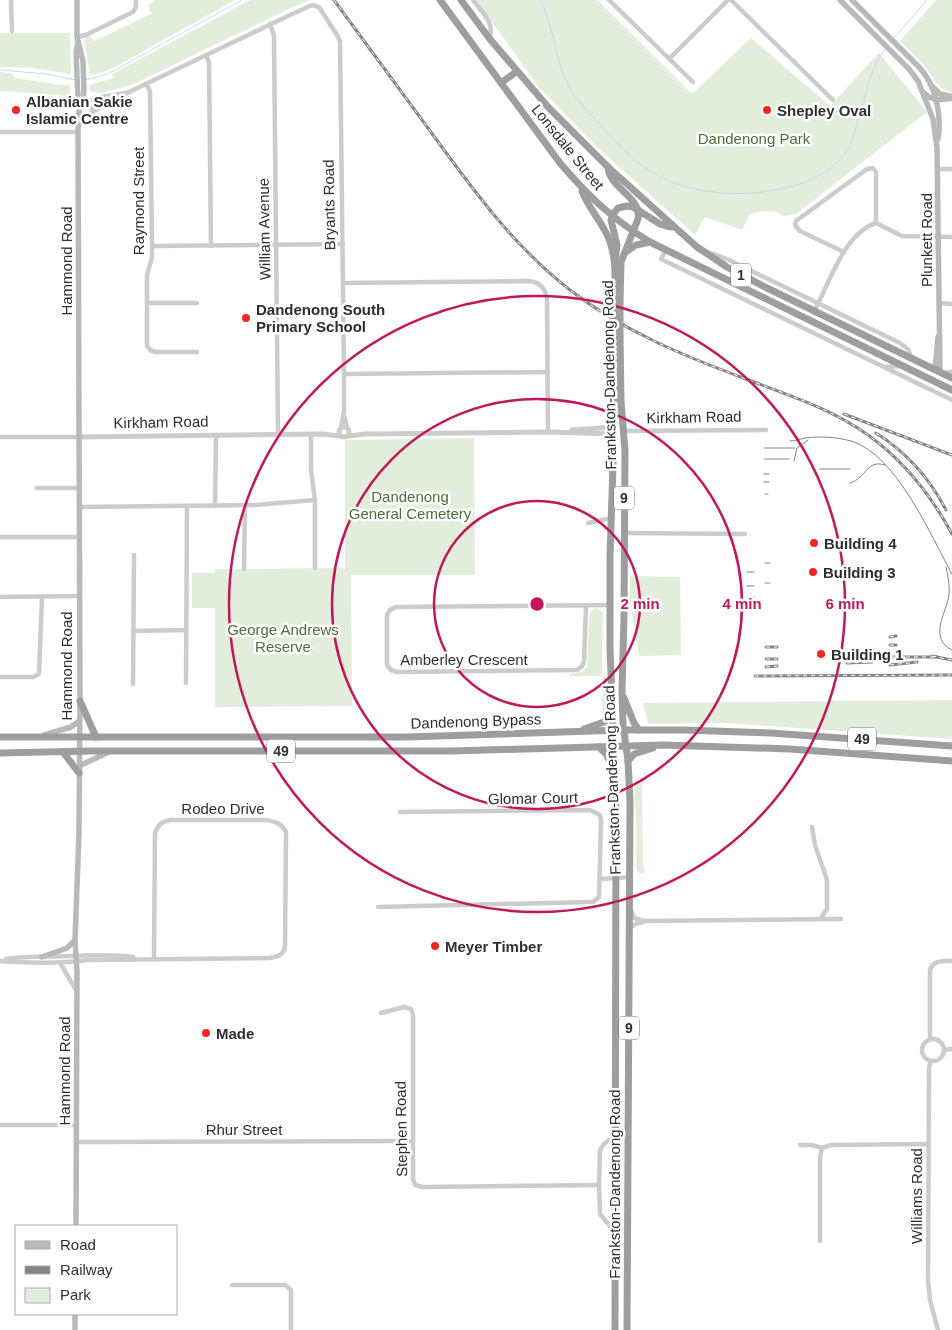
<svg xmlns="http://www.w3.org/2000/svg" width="952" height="1330" font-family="Arial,sans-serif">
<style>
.green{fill:#e3eddb}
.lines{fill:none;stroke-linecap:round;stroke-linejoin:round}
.stream{stroke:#c6dbee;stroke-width:1}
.minor{stroke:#ccc;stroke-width:4.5}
.tertiary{stroke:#ccc;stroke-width:5}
.secondary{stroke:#b9b9b9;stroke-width:5.5}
.trunk{stroke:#9e9e9e;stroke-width:7}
.tram{stroke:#848484;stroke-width:1}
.rail-casing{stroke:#848484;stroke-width:3}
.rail{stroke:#fff;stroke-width:1;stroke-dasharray:4;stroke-linecap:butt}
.trunk-bridge{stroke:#9e9e9e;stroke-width:7}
.ring{fill:none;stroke:#c2185b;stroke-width:2.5}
.poi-dot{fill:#f32523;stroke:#fff;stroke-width:2}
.labels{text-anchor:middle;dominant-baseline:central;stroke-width:5;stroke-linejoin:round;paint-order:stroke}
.shield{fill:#fff;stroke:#6d6d6d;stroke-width:1}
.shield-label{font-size:14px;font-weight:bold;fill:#2f2f2f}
.poi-label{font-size:15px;font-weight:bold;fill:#2f2f2f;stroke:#fff;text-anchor:start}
.park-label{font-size:15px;fill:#4d6e38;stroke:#fff}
.street-label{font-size:15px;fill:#2f2f2f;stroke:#fff}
.centre{fill:#c2185b;stroke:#fff;stroke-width:2.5}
.ring-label{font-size:15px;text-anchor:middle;font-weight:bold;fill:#c2185b;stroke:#fff;stroke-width:5;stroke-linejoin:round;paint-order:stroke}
</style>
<rect width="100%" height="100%" fill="#fff"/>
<!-- green -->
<g class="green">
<polygon points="156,0 235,0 115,67 103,72 90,75 85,44 84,42 86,38 90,35 94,41 151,14 148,5"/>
<polygon points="250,0 309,0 280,13 132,85 100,93 89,91 90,85 113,78 112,74"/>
<polygon points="476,0 598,0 692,94 751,38 830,106 879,53 927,112 796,214 784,216 776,212 762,211 754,213 749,215 742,230 705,217 695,235 597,147 539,87"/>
<path d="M936 0H952V92C937 90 932 74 923 64 916 56 907 49 900 41Z"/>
<polygon points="0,33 70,33 71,74 33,68 0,67"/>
<polygon points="0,72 11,73 14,78 61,85 70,85 70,92 73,96 0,91"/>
<polygon points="474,438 475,575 351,575 352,706 215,707 215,608 192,608 192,573 215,573 215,569 345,568 345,440"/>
<polygon points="630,576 680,577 681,655 639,656 630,604"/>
<polygon points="597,608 603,613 602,676 569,676 569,674 582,672 587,666 589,614 592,610"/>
<polygon points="603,674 607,679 608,713 604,720 602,717"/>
<polygon points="952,700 952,739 727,723 648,724 643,703"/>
<polygon points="644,782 645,784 642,785 643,868 645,868 644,873 641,874 638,872 636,868 636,819 634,790 637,784"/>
</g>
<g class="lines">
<!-- stream -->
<g class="stream">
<path d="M540 0C555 27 554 60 569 86 578 103 592 116 605 130 617 142 630 157 644 167 680 193 732 198 775 190 802 185 826 177 844 155 851 146 854 134 857 124 865 99 869 70 885 49"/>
<polyline points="894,38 927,0"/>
<polyline points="0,70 46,74 76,80"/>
<polyline points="85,80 105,75 115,70 242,0"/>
</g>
<!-- minor -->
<g class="minor">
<polyline points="11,0 12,31"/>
<path d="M473 0C481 11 496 24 489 38"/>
<polyline points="609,0 693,82"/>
<polyline points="731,0 833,100"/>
<polyline points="270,24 274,36 278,435"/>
<polyline points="77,37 86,35 133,12 136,7 136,0"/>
<polyline points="206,55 209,62 211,246"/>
<polyline points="669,59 728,0"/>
<polyline points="146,84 150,91 152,246 152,257 147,275 147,346 150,350 156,352 197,352"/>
<path d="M80 105C94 113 115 102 127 93L288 16 312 5 319 7 337 35 340 41 344 374V411L341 428"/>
<polyline points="80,105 101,97 125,93"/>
<polyline points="79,120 101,107"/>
<polyline points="0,132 78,132"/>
<polyline points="938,169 952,169"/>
<polyline points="152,246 343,244"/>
<polyline points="666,250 661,259 952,400"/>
<polyline points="844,252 800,231 795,225 796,221 867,169 873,168 876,172 876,223"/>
<polyline points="709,253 717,255 729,260 900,343 908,349 912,359"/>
<path d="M343 283 529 281C539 282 545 288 547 298L548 432"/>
<polyline points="147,303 197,303"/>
<polyline points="939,303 952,304"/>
<path d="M814 312C829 284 844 233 876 223L902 236 952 237"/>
<polyline points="885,367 901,366"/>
<polyline points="943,373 952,372"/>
<polyline points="344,374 547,372"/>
<polyline points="345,418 347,428"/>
<polyline points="623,431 766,430"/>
<polyline points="311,434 311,470 315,500 315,568"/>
<polyline points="0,437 79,437"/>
<polyline points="37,488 79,488"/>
<polyline points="215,506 216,435"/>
<polyline points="79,507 255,505 315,500"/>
<polyline points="588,523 611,518"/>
<polyline points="624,533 745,534"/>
<polyline points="0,537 79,537"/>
<polyline points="244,569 245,505"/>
<polyline points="0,597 79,596"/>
<polyline points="586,605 584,662 582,666 577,670 397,672 391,670 387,665 387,615 390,610 396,607 610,605"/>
<polyline points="133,631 186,630"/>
<polyline points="0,677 33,677 39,674 42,597"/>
<polyline points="186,683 187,506"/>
<polyline points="133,684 134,555"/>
<polyline points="812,827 815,845 827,880 827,909 821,918"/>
<polyline points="600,879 631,877"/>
<polyline points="378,907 589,902 593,902 599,897 601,821 600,815 590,810 400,812"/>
<polyline points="631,910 634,918 645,921 841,919"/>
<polyline points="629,929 635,924 643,922"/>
<path d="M6 959C28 956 49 957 70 956 91 955 112 954 133 957"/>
<path d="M0 961C29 963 59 964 88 960L269 958C277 957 284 955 285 946L286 832C281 823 276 822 267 820H170C161 822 158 825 155 833L154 958"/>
<polyline points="60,963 76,990"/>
<polyline points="381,1013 404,1007 411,1009 413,1015 413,1179 415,1185 422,1187 599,1185"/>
<circle cx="933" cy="1050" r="11"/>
<path d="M930 1039V970C933 960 942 961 952 961"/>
<polyline points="944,1050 952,1049"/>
<polyline points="931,1061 929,1067 928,1280 930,1300 938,1330"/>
<polyline points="0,1125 76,1125"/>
<polyline points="76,1142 413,1141"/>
<polyline points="800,1145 811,1145 822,1148"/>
<polyline points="615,1232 600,1214 599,1185 600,1150 604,1144 615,1135"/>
<polyline points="820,1241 820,1157 822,1148 831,1145 929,1144"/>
<polyline points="232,1285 285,1285 291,1290 291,1330"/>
</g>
<!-- tertiary -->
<g class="tertiary">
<circle cx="344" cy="432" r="5"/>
<polyline points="572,430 614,427"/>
<polyline points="348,436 365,434 549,432 614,434"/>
<polyline points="79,437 322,434 340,436"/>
</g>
<!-- secondary -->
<g class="secondary">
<polyline points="840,0 909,69 918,81 933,119 937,148 940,372"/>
<path d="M852 0 919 67C936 85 942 115 938 139"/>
<polyline points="78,42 76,53 78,100 80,105"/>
<polyline points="933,87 940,94 950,96"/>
<path d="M924 93C933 102 941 100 952 98"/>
<polyline points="935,370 938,337"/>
<polyline points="44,735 71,727 79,721"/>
<polyline points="79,766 109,752"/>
<polyline points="42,957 67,948 75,940"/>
<polyline points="76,1226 77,972 75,940 79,833 80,701 78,131 79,111 83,99 84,90 83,61 77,37 77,0"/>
<polyline points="75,1330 75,1314"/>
</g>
<!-- trunk -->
<g class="trunk">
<path d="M440 0 560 163C589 197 611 218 650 242L952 390"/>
<polyline points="461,0 489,38 548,107 608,167 697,247 727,267 767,288 952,378"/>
<polyline points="501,83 516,72"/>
<path d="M608 167C609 188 642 197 638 219L621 262 620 301"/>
<path d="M582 191C587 205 597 216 604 229 617 251 615 273 615 298"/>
<polyline points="626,252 636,245 650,242"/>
<polyline points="615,261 617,245 611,220 613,214 618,208 627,206 633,207 660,224 671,227"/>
<polyline points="615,332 614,434 610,557 610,648 616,801 615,1330"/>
<polyline points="620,336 621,401 625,451 624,615 622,691 623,724 628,761 630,802 627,1330"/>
<polyline points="624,698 634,723 639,730"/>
<polyline points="80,701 96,737"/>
<polyline points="584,729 604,722 612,715"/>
<polyline points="0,737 407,737 624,730 684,730 771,733 952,746"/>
<polyline points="599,747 606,754 615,770"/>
<polyline points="63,752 79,773"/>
<polyline points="0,753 90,751 452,751 663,745 790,749 952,761"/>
<polyline points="628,761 634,754 653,748"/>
</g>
<!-- tram -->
<g class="tram">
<path d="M790 441C795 441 800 439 805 438 819 436 837 437 851 441 896 454 931 536 952 574"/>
<polyline points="764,448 795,448"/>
<polyline points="764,459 789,459"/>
<polyline points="794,461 797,448 808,440"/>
<polyline points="820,469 850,469"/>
<polyline points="764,474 769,474"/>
<polyline points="764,482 769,482"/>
<path d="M850 483C867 478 866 459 885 465"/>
<polyline points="765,494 768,494"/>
<polyline points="765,563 770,563"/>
<path d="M946 567C948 576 950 586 949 595 946 614 928 638 952 650"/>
<polyline points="747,572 754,572"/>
<polyline points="765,583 770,583"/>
<polyline points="747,586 754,586"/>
<polyline points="747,597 754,597"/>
</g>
<!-- rail casing -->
<g class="rail-casing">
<g id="rail">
<path d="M334 0C368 46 402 93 436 139 476 194 516 248 570 290 623 331 684 356 746 379 788 395 832 409 868 435 904 461 931 495 952 534"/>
<polyline points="844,414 952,455"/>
<path d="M876 433C906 452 930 479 946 510"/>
<polyline points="890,637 896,636"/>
<polyline points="890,645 896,645"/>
<polyline points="766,647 777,647"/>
<polyline points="932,656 952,660"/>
<polyline points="866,657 937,657"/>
<polyline points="766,659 777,659"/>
<polyline points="847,663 872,662"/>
<polyline points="890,665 917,662"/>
<polyline points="766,667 777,666"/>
<polyline points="755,676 952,675"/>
</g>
</g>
<!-- rail -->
<use href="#rail" class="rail"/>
<!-- trunk-bridge -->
<g class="trunk-bridge">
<polyline points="615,332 615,298"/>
<polyline points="620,336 620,301"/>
</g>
</g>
<!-- distance rings -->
<g class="ring">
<circle cx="537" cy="604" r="103"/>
<circle cx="537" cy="604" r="205"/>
<circle cx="537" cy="604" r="308"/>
</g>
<!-- markers -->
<g class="poi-dot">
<circle cx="16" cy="110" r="5"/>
<circle cx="767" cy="110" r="5"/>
<circle cx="246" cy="318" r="5"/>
<circle cx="814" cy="543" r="5"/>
<circle cx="813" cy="572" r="5"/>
<circle cx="821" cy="654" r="5"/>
<circle cx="435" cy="946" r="5"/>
<circle cx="206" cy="1033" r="5"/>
</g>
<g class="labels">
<!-- shield labels -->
<g class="shield">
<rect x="731" y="263.5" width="20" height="23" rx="4"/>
<rect x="614" y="486.5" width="20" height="23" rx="4"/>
<rect x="848" y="727.5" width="28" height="23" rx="4"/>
<rect x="267" y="739.5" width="28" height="23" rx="4"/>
<rect x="619" y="1016.5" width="20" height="23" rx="4"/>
</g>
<g class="shield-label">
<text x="741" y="275">1</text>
<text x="624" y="498">9</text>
<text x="862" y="739">49</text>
<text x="281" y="751">49</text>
<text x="629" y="1028">9</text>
</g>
<!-- poi labels -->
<g class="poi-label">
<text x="26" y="101">Albanian Sakie<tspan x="26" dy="17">Islamic Centre</tspan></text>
<text x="777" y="110">Shepley Oval</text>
<text x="256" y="309">Dandenong South<tspan x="256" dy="17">Primary School</tspan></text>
<text x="824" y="543">Building 4</text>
<text x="823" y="572">Building 3</text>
<text x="831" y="654">Building 1</text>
<text x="445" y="946">Meyer Timber</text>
<text x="216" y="1033">Made</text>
</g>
<!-- park labels -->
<g class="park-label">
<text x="754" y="138">Dandenong Park</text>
<text x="410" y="496">Dandenong<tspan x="410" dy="17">General Cemetery</tspan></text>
<text x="283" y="629">George Andrews<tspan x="283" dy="17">Reserve</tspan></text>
</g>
<!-- street labels -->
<g class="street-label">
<text transform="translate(568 147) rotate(51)">Lonsdale Street</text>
<text transform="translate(138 201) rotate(-90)">Raymond Street</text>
<text transform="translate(329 205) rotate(-91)">Bryants Road</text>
<text transform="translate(264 229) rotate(-91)">William Avenue</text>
<text transform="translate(926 240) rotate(-90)">Plunkett Road</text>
<text transform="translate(66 261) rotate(-90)">Hammond Road</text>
<text transform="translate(609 375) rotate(-91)">Frankston-Dandenong Road</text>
<text transform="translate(694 417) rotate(-1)">Kirkham Road</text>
<text transform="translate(161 422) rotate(-1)">Kirkham Road</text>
<text x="464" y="659">Amberley Crescent</text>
<text transform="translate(66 666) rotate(-90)">Hammond Road</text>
<text transform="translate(476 721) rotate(-2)">Dandenong Bypass</text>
<text transform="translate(612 780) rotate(-92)">Frankston-Dandenong Road</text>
<text transform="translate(533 798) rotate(-1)">Glomar Court</text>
<text x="223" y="808">Rodeo Drive</text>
<text transform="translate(64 1071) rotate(-90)">Hammond Road</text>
<text x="244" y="1129">Rhur Street</text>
<text transform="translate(401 1129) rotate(-91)">Stephen Road</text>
<text transform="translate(614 1184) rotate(-90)">Frankston-Dandenong Road</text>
<text transform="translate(916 1196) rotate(-90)">Williams Road</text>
</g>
</g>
<circle cx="537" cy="604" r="8" class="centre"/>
<g class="ring-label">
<text x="640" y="609">2 min</text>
<text x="742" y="609">4 min</text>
<text x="845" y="609">6 min</text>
</g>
<!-- legend -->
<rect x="15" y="1225" width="162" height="90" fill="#ffffff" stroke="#acacac"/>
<rect x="25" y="1241" width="25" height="8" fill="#b9b9b9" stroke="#acacac"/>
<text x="60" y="1250" font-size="15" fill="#2f2f2f">Road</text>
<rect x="25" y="1266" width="25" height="8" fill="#848484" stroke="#acacac"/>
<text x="60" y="1275" font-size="15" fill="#2f2f2f">Railway</text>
<rect x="25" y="1288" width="25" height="15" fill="#e3eddb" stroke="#acacac"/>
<text x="60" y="1300" font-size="15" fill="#2f2f2f">Park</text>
</svg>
